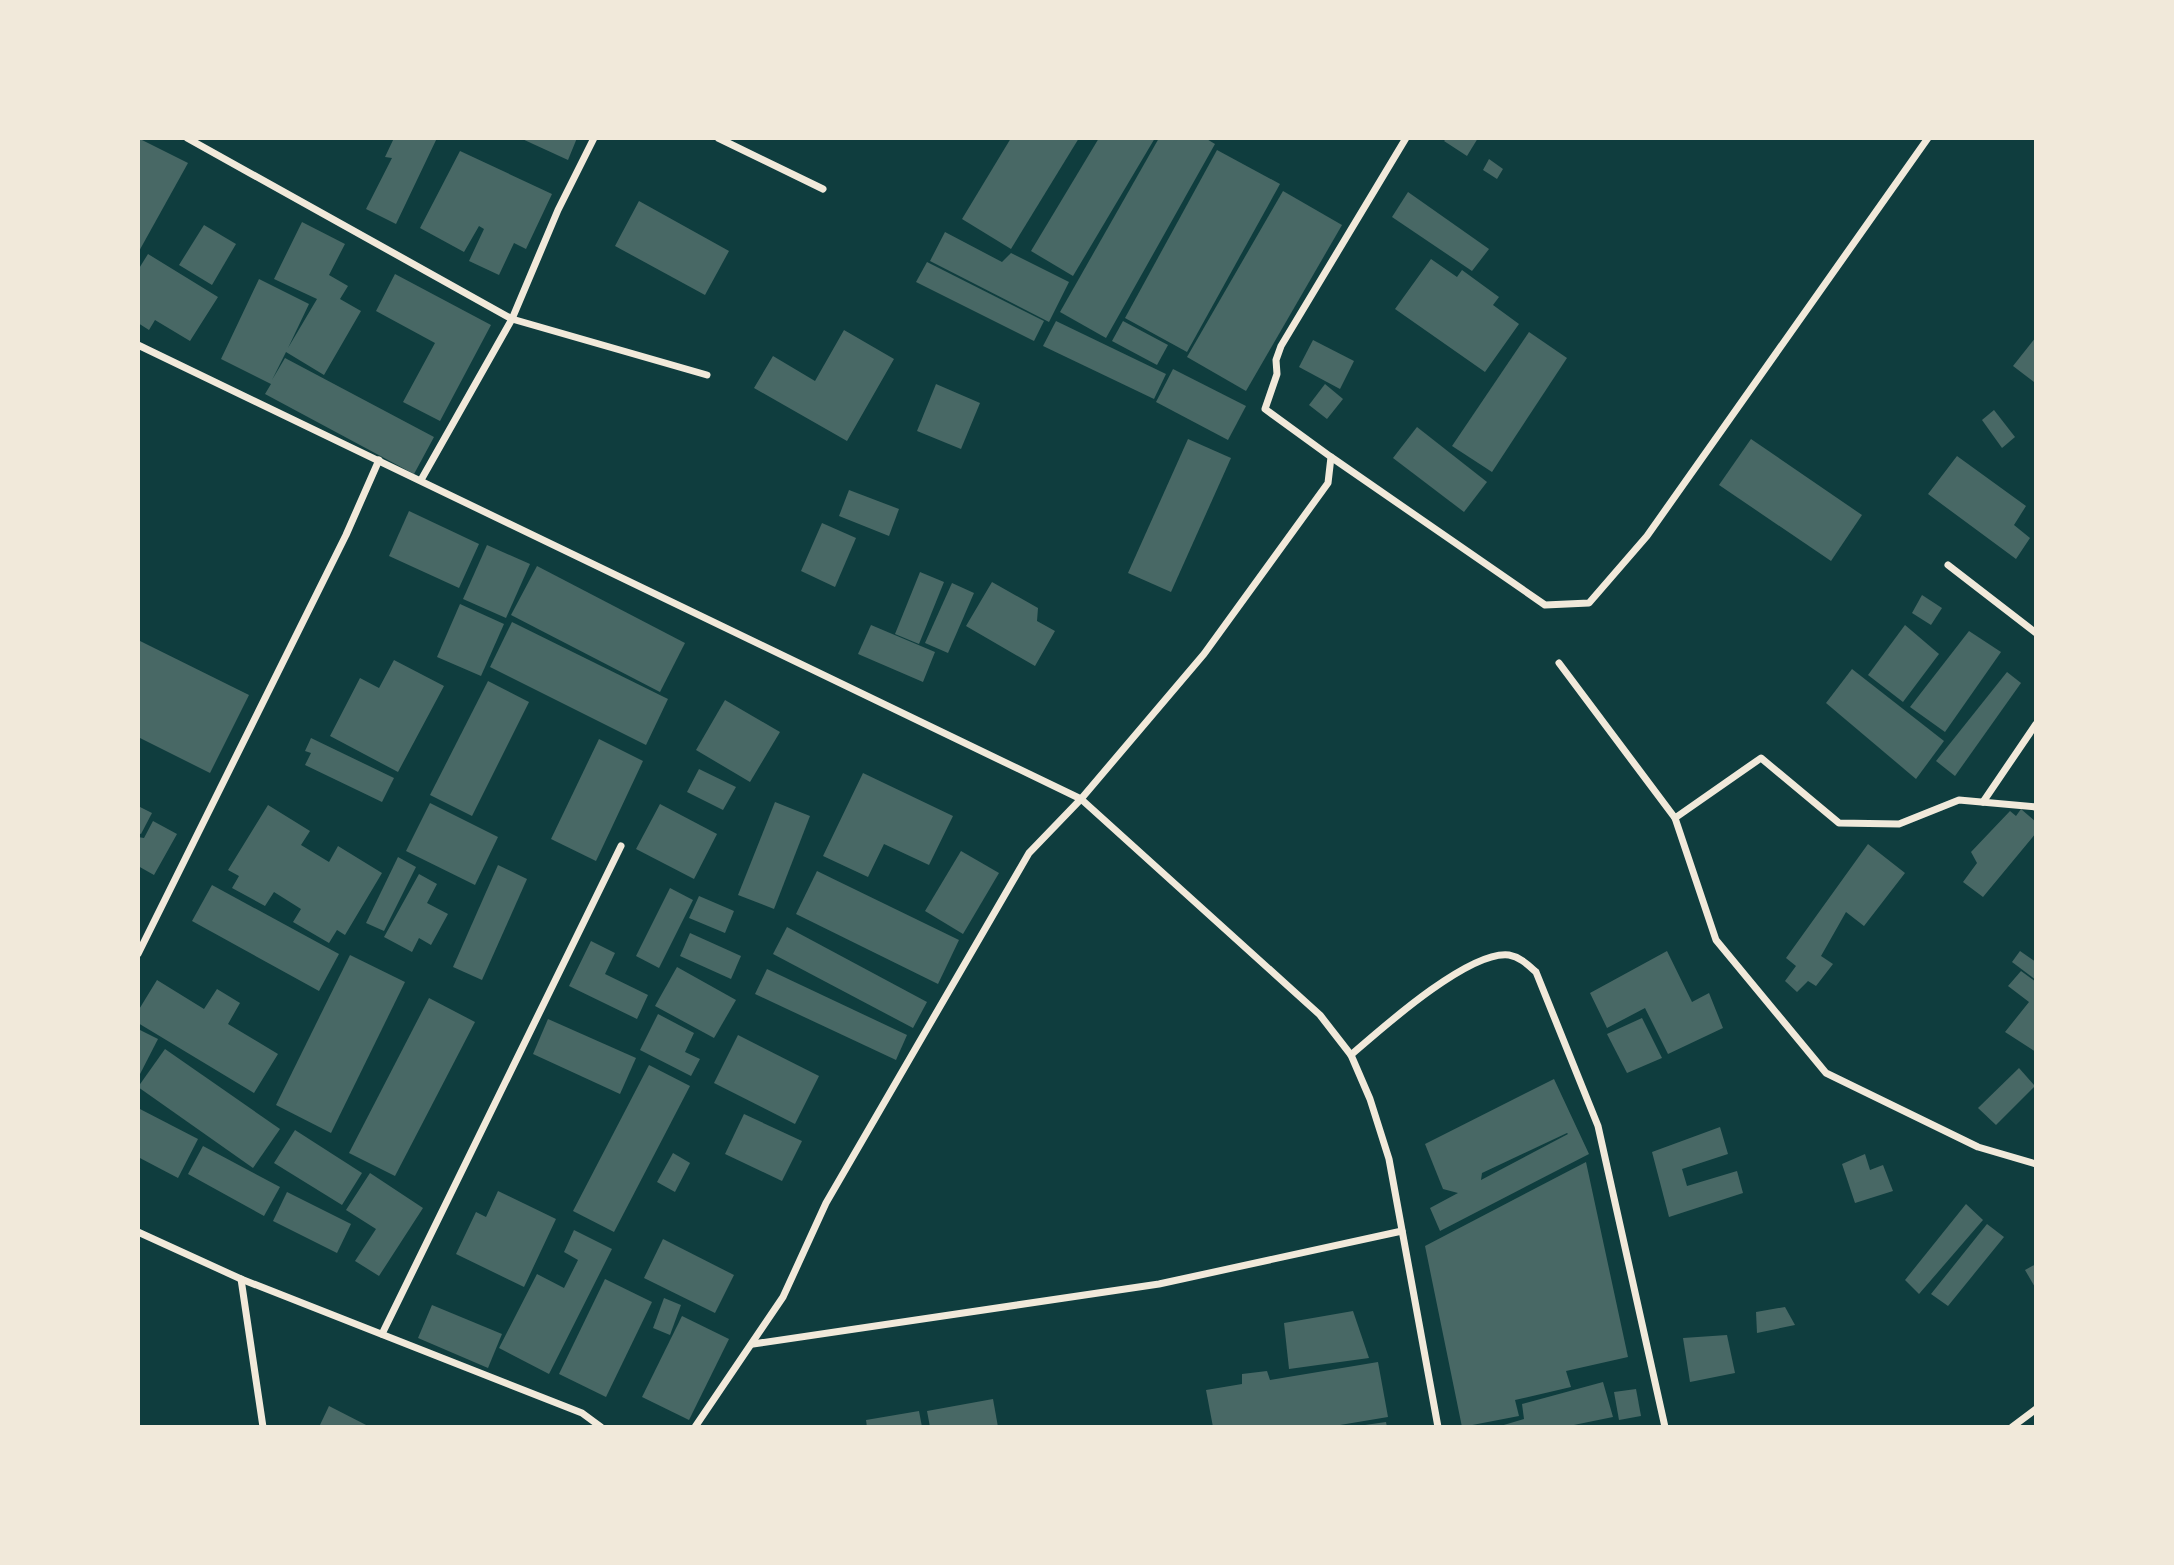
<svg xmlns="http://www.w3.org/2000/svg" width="2174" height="1565" font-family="Lato,sans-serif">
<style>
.building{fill:#486865;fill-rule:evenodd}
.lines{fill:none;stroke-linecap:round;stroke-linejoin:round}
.minor{stroke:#f1e9da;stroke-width:7}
</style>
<rect width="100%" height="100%" fill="#0f3d3e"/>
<!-- building -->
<g class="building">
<polygon points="138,138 188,163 138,253"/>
<polygon points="394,138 437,138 396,224 366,209 392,158 385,157"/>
<polygon points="520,138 577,138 568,160"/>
<polygon points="1011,138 1079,138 1011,249 962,219"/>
<polygon points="1099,138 1155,138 1073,276 1031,251"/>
<polygon points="1159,138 1205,138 1215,144 1106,338 1060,312"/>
<polygon points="1447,138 1478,138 1467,156 1444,141"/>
<polygon points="1217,150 1280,184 1187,352 1125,318"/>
<polygon points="460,151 552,194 526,249 514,243 499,275 469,261 484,229 479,226 464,252 420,228"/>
<polygon points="1489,159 1503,169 1497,179 1483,170"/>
<polygon points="1283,191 1342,225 1246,391 1187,357"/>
<polygon points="1408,192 1489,249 1472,271 1392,217"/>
<polygon points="639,201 729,251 705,295 615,246"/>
<polygon points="302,222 345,244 329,275 348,286 340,299 361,311 324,375 286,352 272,380 285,358 434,437 414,474 265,394 271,384 221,359 259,279 309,304 288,348 317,299 274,279"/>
<polygon points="204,225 236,244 212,285 179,265"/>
<polygon points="945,232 1002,262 1011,253 1069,282 1049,322 930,261"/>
<polygon points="148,254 218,297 190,341 155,320 149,330 138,323 138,270"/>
<polygon points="1431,259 1457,277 1462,270 1499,297 1493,305 1519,324 1485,372 1395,309"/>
<polygon points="927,262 1044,321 1034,341 916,282"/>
<polygon points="395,274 491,325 440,421 403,402 435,343 376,311"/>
<polygon points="1056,321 1166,374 1154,399 1043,346"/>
<polygon points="1123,321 1168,345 1157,365 1112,341"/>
<polygon points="844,330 894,359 847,441 754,388 773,356 815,381"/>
<polygon points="1529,332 1567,358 1492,472 1452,446"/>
<polygon points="2036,337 2036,380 2034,382 2013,366"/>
<polygon points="1313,340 1354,361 1340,389 1299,367"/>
<polygon points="1173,369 1246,406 1228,440 1156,402"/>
<polygon points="936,384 980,403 961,449 917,431"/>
<polygon points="1325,384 1343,399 1327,419 1309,405"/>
<polygon points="1994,410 2015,437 2002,448 1982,420"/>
<polygon points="1417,427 1487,482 1464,512 1393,458"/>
<polygon points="1188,439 1231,458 1171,592 1128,573"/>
<polygon points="1751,439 1862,515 1831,561 1719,485"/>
<polygon points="1957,456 2026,506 2014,525 2030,538 2016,559 1928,494"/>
<polygon points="849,490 899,509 889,536 839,516"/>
<polygon points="409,511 479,544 459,588 389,556"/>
<polygon points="822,523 856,538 835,587 801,571"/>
<polygon points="487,545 530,564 506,618 463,599"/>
<polygon points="537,566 685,643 660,692 511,615"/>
<polygon points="920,572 944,582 919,644 895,634"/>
<polygon points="992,582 1038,608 1037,621 1055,631 1035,666 966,626"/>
<polygon points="952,583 974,593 948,653 925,643"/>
<polygon points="1922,595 1942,608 1931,625 1912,613"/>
<polygon points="460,604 504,624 481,676 437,657"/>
<polygon points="512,622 668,699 646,745 490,667"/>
<polygon points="871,625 935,652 923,682 858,654"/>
<polygon points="1905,625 1939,654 1903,702 1868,675"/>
<polygon points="1969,631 2001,652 1945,732 1910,707"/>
<polygon points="138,640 249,695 210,773 138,737"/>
<polygon points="394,660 444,686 398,772 330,736 360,678 379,688"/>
<polygon points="1852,669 1944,741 1916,779 1826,703"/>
<polygon points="2007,672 2021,683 1955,776 1936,761"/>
<polygon points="488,681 529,702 472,816 430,795"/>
<polygon points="725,700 780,732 750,782 696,750"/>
<polygon points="311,738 394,778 382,802 305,765 311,753 305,751"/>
<polygon points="599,739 643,761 596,861 551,839"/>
<polygon points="699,769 736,787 723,810 687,792"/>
<polygon points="863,773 953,816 929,865 884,844 868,877 823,856"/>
<polygon points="775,802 810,816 774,909 738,895"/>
<polygon points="430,803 498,837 475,885 406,851"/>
<polygon points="660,804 717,834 694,879 636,849"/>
<polygon points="268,805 310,831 301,845 329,862 338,846 382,873 345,935 337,930 329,943 293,922 301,909 274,892 265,906 232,888 239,876 228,870"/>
<polygon points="138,806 152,813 141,834 138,833"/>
<polygon points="2021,809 2036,822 2036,833 1983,897 1963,882 1977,863 1971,852 2010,811 2016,816"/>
<polygon points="153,821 177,834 154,875 138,866 138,837 144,838"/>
<polygon points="1868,844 1905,873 1864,926 1846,912 1821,956 1833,964 1816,986 1808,981 1797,992 1785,981 1796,966 1786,958"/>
<polygon points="961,851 999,873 963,934 925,911"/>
<polygon points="398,857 416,867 384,931 366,923"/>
<polygon points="498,865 527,879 482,980 453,967"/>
<polygon points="817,871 959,940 938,984 796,914"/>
<polygon points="419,874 437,884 427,903 448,914 431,945 419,938 412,952 384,937"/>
<polygon points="212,885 339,954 319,991 192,921"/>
<polygon points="670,888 693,900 659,968 636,956"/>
<polygon points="699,896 734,911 725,933 689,918"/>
<polygon points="787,927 927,1002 913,1028 773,954"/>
<polygon points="690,933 741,956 731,979 680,956"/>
<polygon points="591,941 615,953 605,974 648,995 637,1019 569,986"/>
<polygon points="1667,951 1692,1002 1709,993 1723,1028 1668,1054 1645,1008 1607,1028 1590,993"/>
<polygon points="2020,951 2036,962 2036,980 2012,962"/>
<polygon points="350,955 405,982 331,1133 276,1105"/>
<polygon points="677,967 736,1000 714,1038 655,1006"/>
<polygon points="767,969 907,1035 896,1060 755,994"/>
<polygon points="2021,971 2036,982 2036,1052 2005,1032 2029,1002 2008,986"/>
<polygon points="157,980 204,1009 217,989 240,1003 228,1024 278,1054 254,1093 138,1023 138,1011"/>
<polygon points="429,998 475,1022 395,1176 349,1153"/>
<polygon points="658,1014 694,1033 685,1052 700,1059 691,1076 640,1050"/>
<polygon points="1642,1018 1662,1058 1627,1073 1607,1034"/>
<polygon points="548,1019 636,1058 620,1094 533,1054"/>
<polygon points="138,1029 158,1039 138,1078"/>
<polygon points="738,1035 819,1076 795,1124 714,1083"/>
<polygon points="165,1049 280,1129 253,1168 138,1087"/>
<polygon points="649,1065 690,1086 614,1232 573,1211"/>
<polygon points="2019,1068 2035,1086 1996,1125 1978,1108"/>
<path d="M1554 1079 1589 1154 1440 1231 1430 1208 1458 1193 1443 1189 1425 1144ZM1567 1133 1568 1134 1481 1180 1482 1173Z"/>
<polygon points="138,1108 198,1139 178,1178 138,1157"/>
<polygon points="744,1114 802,1141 782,1181 725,1154"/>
<polygon points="1720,1127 1728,1154 1682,1169 1687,1186 1737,1171 1743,1193 1669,1217 1652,1152"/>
<polygon points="295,1130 362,1173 342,1205 274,1163"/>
<polygon points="203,1146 280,1187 264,1216 188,1174"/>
<polygon points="673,1153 690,1163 675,1192 657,1182"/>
<polygon points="1865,1154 1870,1170 1883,1165 1893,1191 1855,1203 1842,1164"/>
<polygon points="1586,1162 1628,1357 1566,1371 1571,1387 1515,1400 1519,1416 1462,1427 1425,1246"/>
<polygon points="370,1173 423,1208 379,1276 355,1261 376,1229 346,1210"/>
<polygon points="498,1191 556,1219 524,1287 456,1254 476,1212 486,1217"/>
<polygon points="287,1192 351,1224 337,1253 273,1221"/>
<polygon points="1966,1204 1983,1220 1919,1294 1905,1280"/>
<polygon points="1987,1224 2004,1237 1948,1306 1931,1294"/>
<polygon points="574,1230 612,1249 549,1374 499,1348 537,1274 564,1288 578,1260 564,1252"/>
<polygon points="663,1239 734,1275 715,1313 644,1278"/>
<polygon points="2036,1264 2036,1289 2025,1270"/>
<polygon points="605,1279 652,1302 606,1397 559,1374"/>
<polygon points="664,1298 681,1305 670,1335 653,1328"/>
<polygon points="432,1305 502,1334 488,1368 418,1338"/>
<polygon points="1785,1307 1795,1325 1757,1333 1756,1312"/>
<polygon points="1353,1311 1369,1358 1289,1369 1284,1323"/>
<polygon points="682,1316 729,1339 689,1420 642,1397"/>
<polygon points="1727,1335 1735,1373 1690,1382 1683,1338"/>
<polygon points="1378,1362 1388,1417 1328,1427 1213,1427 1206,1390 1242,1384 1242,1374 1267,1371 1270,1380"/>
<polygon points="1603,1382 1613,1417 1564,1427 1497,1427 1524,1419 1522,1404"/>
<polygon points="1636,1389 1641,1416 1619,1420 1614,1392"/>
<polygon points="993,1399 998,1427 930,1427 927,1411"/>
<polygon points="329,1406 370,1427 319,1427"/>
<polygon points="919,1411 922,1427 867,1427 866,1420"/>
<polygon points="1386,1422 1387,1427 1365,1427 1365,1425"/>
</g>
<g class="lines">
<!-- minor -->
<g class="minor">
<polyline points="187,138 512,319 707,375"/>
<polyline points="718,138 823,189"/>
<polyline points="138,345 1081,799 1320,1015 1351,1055 1370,1099 1389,1159 1438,1427"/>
<polyline points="1331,457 1545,605 1589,603 1647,536 1928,138"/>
<polyline points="421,480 512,319 558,210 594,138"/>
<polyline points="1948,565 2036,633"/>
<polyline points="1559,663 1675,818 1761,758 1839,823 1899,824 1959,800 2036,807"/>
<polyline points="1983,802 2036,724"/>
<polyline points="1675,818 1716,940 1826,1073 1978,1147 2036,1164"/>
<polyline points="138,954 346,535 379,460"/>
<path d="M1351 1055C1381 1029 1469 950 1509 955 1520 957 1528 965 1536 972L1598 1126 1665 1427"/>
<polyline points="138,1232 241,1279 582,1413 601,1427"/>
<polyline points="241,1279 263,1427"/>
<polyline points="382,1334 621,846"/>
<polyline points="753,1344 1159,1284 1402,1231"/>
<polyline points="695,1427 783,1297 826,1203 1029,853 1081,799 1204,654 1328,483 1331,457 1265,409 1277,374 1276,360 1281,346 1406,138"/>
<polyline points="2012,1427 2036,1409"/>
</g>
</g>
<!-- border -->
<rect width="2174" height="1565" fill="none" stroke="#f1e9da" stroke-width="280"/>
</svg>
